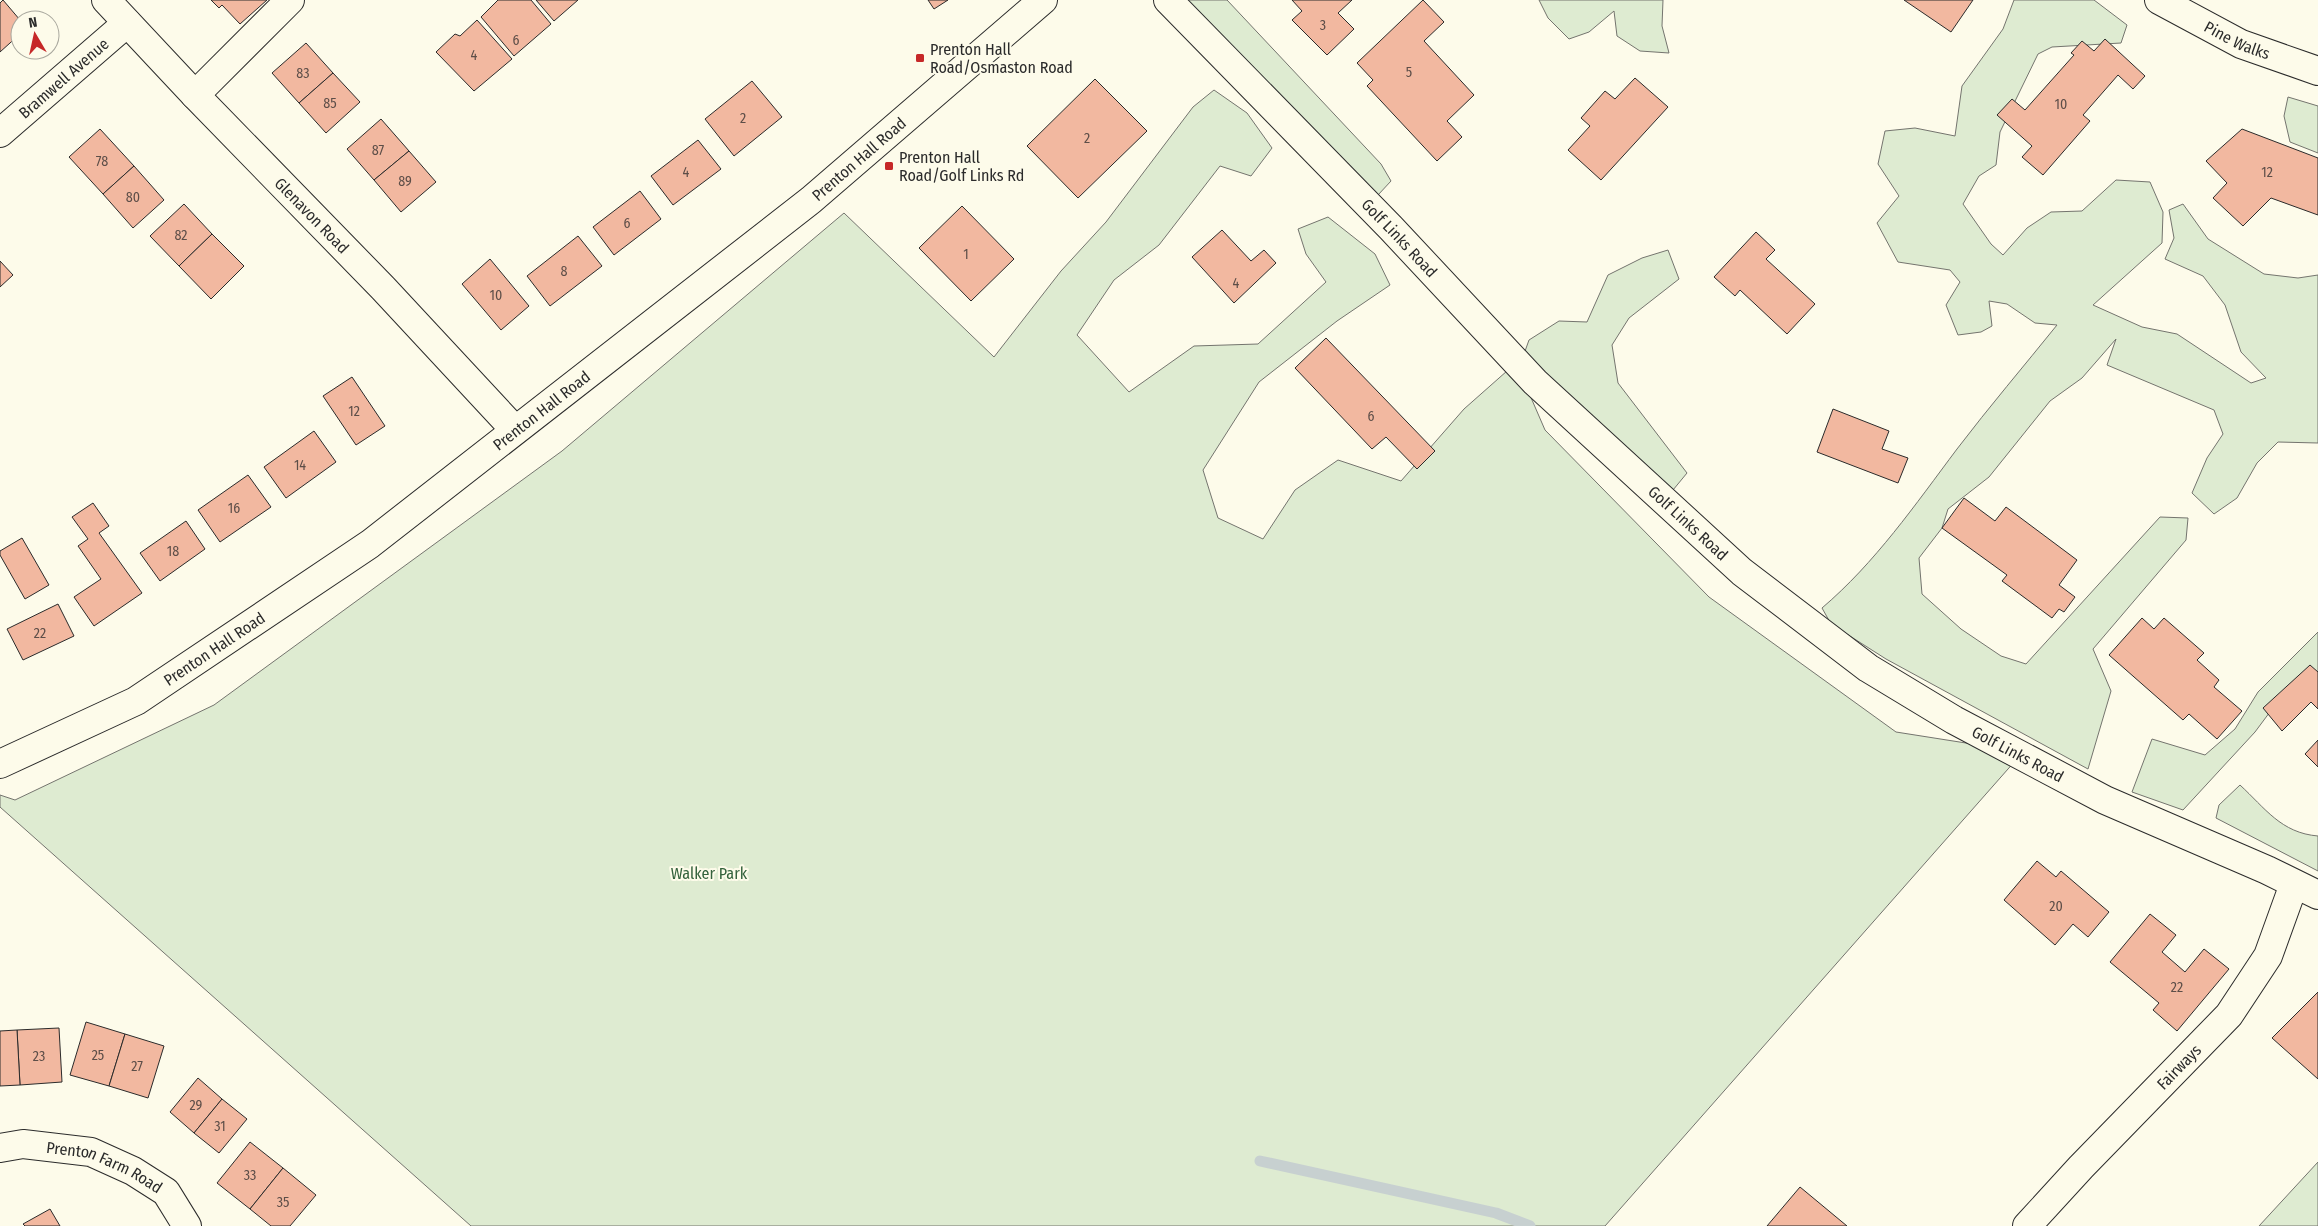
<svg xmlns="http://www.w3.org/2000/svg" width="2318" height="1226" font-family="'Fira Sans Condensed',sans-serif">
<style>
.green{fill:#deebd1;stroke:#74746e}
.lines{fill:none;stroke-linecap:round;stroke-linejoin:round}
.stream{stroke:#c7d0d0;stroke-width:11}
.building{fill:#f2b8a0;stroke:#2b2b2b}
.street-casing{stroke:#2b2b2b;stroke-width:30}
.secondary-casing{stroke:#2b2b2b;stroke-width:30}
.street{stroke:#fdfbea;stroke-width:28}
.secondary{stroke:#fdfbea;stroke-width:28}
.poi-dot{fill:#c62828;stroke:#fdfbea;stroke-width:2}
.labels{text-anchor:middle;dominant-baseline:central;stroke-width:4;stroke-linejoin:round;paint-order:stroke}
.number-label{font-size:14px;fill:#5d4e48}
.street-label{font-size:16px;fill:#2b2b2b;stroke:#fdfbea}
.poi-label{font-size:16px;fill:#2b2b2b;stroke:#fdfbea;text-anchor:start}
.park-label{font-size:16px;fill:#34623c;stroke:#fdfbea}
</style>
<rect width="100%" height="100%" fill="#fdfbea"/>
<!-- green -->
<g class="green">
<polygon points="1186,0 1227,0 1381,164 1391,181 1378,195"/>
<polygon points="1539,0 1663,0 1662,26 1669,53 1640,51 1617,36 1614,11 1589,32 1569,39 1548,18"/>
<path d="M2014 0H2094L2127 25 2121 43 2052 47 2038 54 2000 132 1996 165 1979 176 1963 204 1991 244 2003 255 2027 228 2051 212 2082 211 2116 180 2150 182 2163 212 2162 243 2093 305 2142 327 2177 334 2251 383 2266 378 2241 352 2225 305 2203 276 2165 259 2174 238 2169 210 2183 204 2208 239 2264 274 2298 278 2318 275V443L2278 442 2257 463 2237 498 2214 514 2192 493 2207 458 2223 434 2214 410 2107 365 2116 339 2082 378 2050 401 1989 477 1948 509 1942 528 1919 558 1922 594 1961 629 2001 656 2026 664 2160 517 2188 518 2186 540 2093 649 2111 691 2088 769 1886 659 1831 624 1822 608C1875 563 1915 505 1957 449 1989 407 2024 366 2057 325L2035 323 2007 304 1989 301 1992 326 1981 332 1958 335 1946 305 1960 282 1950 270 1898 262 1877 223 1899 196 1878 164 1885 131 1915 128 1955 136 1962 86 2003 29Z"/>
<polygon points="1214,90 1247,113 1272,148 1251,176 1220,166 1159,245 1114,280 1077,335 1129,392 1194,346 1258,344 1326,282 1306,254 1298,229 1328,217 1375,254 1390,285 1337,321 1259,382 1203,470 1218,518 1263,539 1295,490 1338,460 1401,481 1464,409 1516,363 1545,430 1709,597 1896,732 2023,752 1605,1226 471,1226 0,807 0,795 15,800 214,705 562,451 844,213 994,357 1061,271 1106,222 1193,107"/>
<polygon points="2288,97 2318,106 2318,153 2290,142 2284,116"/>
<polygon points="1668,250 1679,279 1629,318 1612,345 1618,383 1687,473 1673,490 1524,354 1529,340 1559,321 1587,322 1608,275 1642,258"/>
<polygon points="2318,632 2318,687 2293,681 2255,732 2183,810 2132,792 2152,739 2205,755 2235,729 2258,692"/>
<path d="M2240 785C2265 808 2281 833 2318 836V871L2216 818 2219 805Z"/>
<polygon points="2318,1162 2318,1226 2259,1226"/>
</g>
<g class="lines">
<!-- stream -->
<polyline class="stream" points="1260,1161 1496,1213 1530,1226"/>
</g>
<!-- building -->
<g class="building">
<polygon points="3,0 20,20 20,34 0,52 0,3"/>
<polygon points="211,0 267,0 240,24 222,5 219,8"/>
<polygon points="498,0 531,0 551,24 514,56 481,17"/>
<polygon points="536,0 578,0 554,21"/>
<polygon points="928,0 948,0 934,9"/>
<polygon points="1292,0 1352,0 1338,13 1354,29 1327,55 1292,20 1302,11"/>
<polygon points="1423,0 1444,22 1424,41 1474,95 1447,121 1462,137 1437,161 1367,86 1373,80 1357,63"/>
<polygon points="1904,0 1973,0 1951,32"/>
<polygon points="477,20 512,59 474,91 436,52 455,34 460,36"/>
<polygon points="2105,39 2145,76 2133,89 2118,75 2083,115 2090,121 2043,175 2022,157 2032,146 1997,115 2012,99 2025,110 2074,55 2071,53 2082,41 2094,51"/>
<polygon points="306,43 333,73 299,103 272,73"/>
<polygon points="333,73 360,102 326,133 299,103"/>
<polygon points="1635,78 1668,107 1601,180 1568,150 1590,126 1581,118 1605,91 1615,99"/>
<polygon points="1095,79 1147,131 1078,198 1027,146"/>
<polygon points="752,81 782,117 734,156 705,119"/>
<polygon points="381,119 409,151 374,180 347,149"/>
<polygon points="100,129 134,166 103,194 69,157"/>
<polygon points="2242,129 2318,158 2318,215 2271,198 2243,226 2213,198 2227,183 2206,161"/>
<polygon points="698,140 721,169 673,205 651,176"/>
<polygon points="409,151 436,182 401,212 374,180"/>
<polygon points="134,166 164,200 133,228 103,194"/>
<polygon points="640,191 661,219 614,255 593,227"/>
<polygon points="184,204 212,234 179,266 150,236"/>
<polygon points="962,206 1014,259 971,301 919,248"/>
<polygon points="1222,230 1251,261 1264,250 1276,263 1234,303 1192,257"/>
<polygon points="1756,232 1775,250 1766,259 1815,304 1787,334 1740,290 1735,296 1714,277"/>
<polygon points="212,234 244,266 211,299 179,266"/>
<polygon points="578,236 602,266 550,306 527,276"/>
<polygon points="490,259 529,306 501,330 462,284"/>
<polygon points="0,261 13,275 0,287"/>
<polygon points="1326,338 1435,451 1417,469 1386,437 1372,449 1295,368"/>
<polygon points="352,377 385,426 356,445 323,396"/>
<polygon points="1833,409 1889,431 1882,449 1908,458 1898,483 1817,452"/>
<polygon points="314,431 336,462 286,498 264,467"/>
<polygon points="248,475 271,507 220,542 198,510"/>
<polygon points="1964,498 1995,521 2006,507 2077,560 2059,585 2075,597 2064,612 2059,609 2052,618 2002,581 2007,575 1942,528"/>
<polygon points="93,503 109,526 99,533 142,593 94,626 74,597 101,579 78,546 88,539 72,517"/>
<polygon points="186,521 205,549 160,581 140,553"/>
<polygon points="22,538 49,585 25,599 0,555 0,551"/>
<polygon points="58,604 74,636 23,660 7,629"/>
<polygon points="2142,618 2154,629 2164,618 2204,653 2197,660 2219,680 2214,687 2242,711 2217,739 2189,714 2183,720 2109,655"/>
<polygon points="2310,665 2318,672 2318,709 2311,702 2282,731 2263,708"/>
<polygon points="2318,740 2318,767 2305,754"/>
<polygon points="2037,861 2056,877 2061,871 2109,912 2088,937 2073,924 2055,945 2004,900"/>
<polygon points="2150,914 2176,935 2162,952 2185,972 2204,949 2229,969 2177,1031 2153,1010 2159,1003 2110,962"/>
<polygon points="2318,992 2318,1079 2272,1038"/>
<polygon points="86,1022 125,1034 109,1086 70,1075"/>
<polygon points="59,1028 62,1082 20,1085 17,1030"/>
<polygon points="17,1030 20,1085 0,1086 0,1031"/>
<polygon points="125,1034 164,1046 148,1098 109,1086"/>
<polygon points="198,1078 222,1099 194,1133 170,1112"/>
<polygon points="222,1099 247,1119 219,1153 194,1133"/>
<polygon points="250,1142 283,1168 250,1209 217,1183"/>
<polygon points="283,1168 316,1195 290,1226 271,1226 250,1209"/>
<polygon points="1800,1187 1847,1226 1767,1226"/>
<polygon points="50,1209 60,1226 25,1226 23,1224"/>
</g>
<g class="lines">
<!-- street casing -->
<g class="street-casing">
<g id="street">
<path id="s1" d="M106 0 195 95 383 288 515 430"/>
<path id="s2" d="M1168 0 1391 228 1535 382 1742 572 1868 668 1954 720 2105 800 2267 870 2318 895"/>
<path id="s3" d="M2159 0 2241 44 2318 71"/>
<polyline points="195,95 290,0"/>
<path id="s4" d="M0 133 127 23"/>
<path id="s5" d="M0 1148 23 1144 91 1152 133 1171 166 1192 187 1226"/>
<path id="s6" d="M2027 1226 2081 1167 2229 1015 2268 956 2294 884"/>
</g>
</g>
<!-- secondary casing -->
<g class="secondary-casing">
<g id="secondary">
<path id="s7" d="M0 764 136 701 370 544 811 200 1043 0"/>
</g>
</g>
<!-- street -->
<use href="#street" class="street"/>
<!-- secondary -->
<use href="#secondary" class="secondary"/>
</g>
<!-- markers -->
<g class="poi-dot">
<rect x="915" y="53" width="10" height="10" rx="2.5"/>
<rect x="884" y="161" width="10" height="10" rx="2.5"/>
</g>
<g class="labels">
<!-- number labels -->
<g class="number-label">
<text x="1323" y="25">3</text>
<text x="516" y="40">6</text>
<text x="474" y="55">4</text>
<text x="1409" y="72">5</text>
<text x="303" y="73">83</text>
<text x="330" y="103">85</text>
<text x="2061" y="104">10</text>
<text x="743" y="118">2</text>
<text x="1087" y="138">2</text>
<text x="378" y="150">87</text>
<text x="102" y="161">78</text>
<text x="686" y="172">4</text>
<text x="2267" y="172">12</text>
<text x="405" y="181">89</text>
<text x="133" y="197">80</text>
<text x="627" y="223">6</text>
<text x="181" y="235">82</text>
<text x="966" y="254">1</text>
<text x="564" y="271">8</text>
<text x="1236" y="283">4</text>
<text x="496" y="295">10</text>
<text x="354" y="411">12</text>
<text x="1371" y="416">6</text>
<text x="300" y="465">14</text>
<text x="234" y="508">16</text>
<text x="173" y="551">18</text>
<text x="40" y="633">22</text>
<text x="2056" y="906">20</text>
<text x="2177" y="987">22</text>
<text x="98" y="1055">25</text>
<text x="39" y="1056">23</text>
<text x="137" y="1066">27</text>
<text x="196" y="1105">29</text>
<text x="220" y="1126">31</text>
<text x="250" y="1175">33</text>
<text x="283" y="1202">35</text>
</g>
<!-- street labels -->
<g class="street-label">
<text stroke="none"><textPath href="#s3" startOffset="88">Pine Walks</textPath></text>
<text stroke="none"><textPath href="#s4" startOffset="84">Bramwell Avenue</textPath></text>
<text stroke="none"><textPath href="#s7" startOffset="1054">Prenton Hall Road</textPath></text>
<text stroke="none"><textPath href="#s1" startOffset="298">Glenavon Road</textPath></text>
<text stroke="none"><textPath href="#s2" startOffset="332">Golf Links Road</textPath></text>
<text stroke="none"><textPath href="#s7" startOffset="649">Prenton Hall Road</textPath></text>
<text stroke="none"><textPath href="#s2" startOffset="738">Golf Links Road</textPath></text>
<text stroke="none"><textPath href="#s7" startOffset="244">Prenton Hall Road</textPath></text>
<text stroke="none"><textPath href="#s2" startOffset="1142">Golf Links Road</textPath></text>
<text stroke="none"><textPath href="#s6" startOffset="220">Fairways</textPath></text>
<text stroke="none"><textPath href="#s5" startOffset="109">Prenton Farm Road</textPath></text>
</g>
<!-- poi labels -->
<g class="poi-label">
<text x="930" y="49">Prenton Hall<tspan x="930" dy="18">Road/Osmaston Road</tspan></text>
<text x="899" y="157">Prenton Hall<tspan x="899" dy="18">Road/Golf Links Rd</tspan></text>
</g>
<!-- park labels -->
<g class="park-label">
<text x="709" y="873">Walker Park</text>
</g>
</g>
<!-- north arrow -->
<g transform="translate(35 35) rotate(351)"><circle r="24" fill="#fdfbea" stroke="#a9a89e"/>
<path d="M0-4L9 19L0 12L-9 19Z" fill="#c62828"/>
<text y="-8" font-size="14" font-weight="bold" text-anchor="middle" fill="#2b2b2b">N</text>
</g>
</svg>
